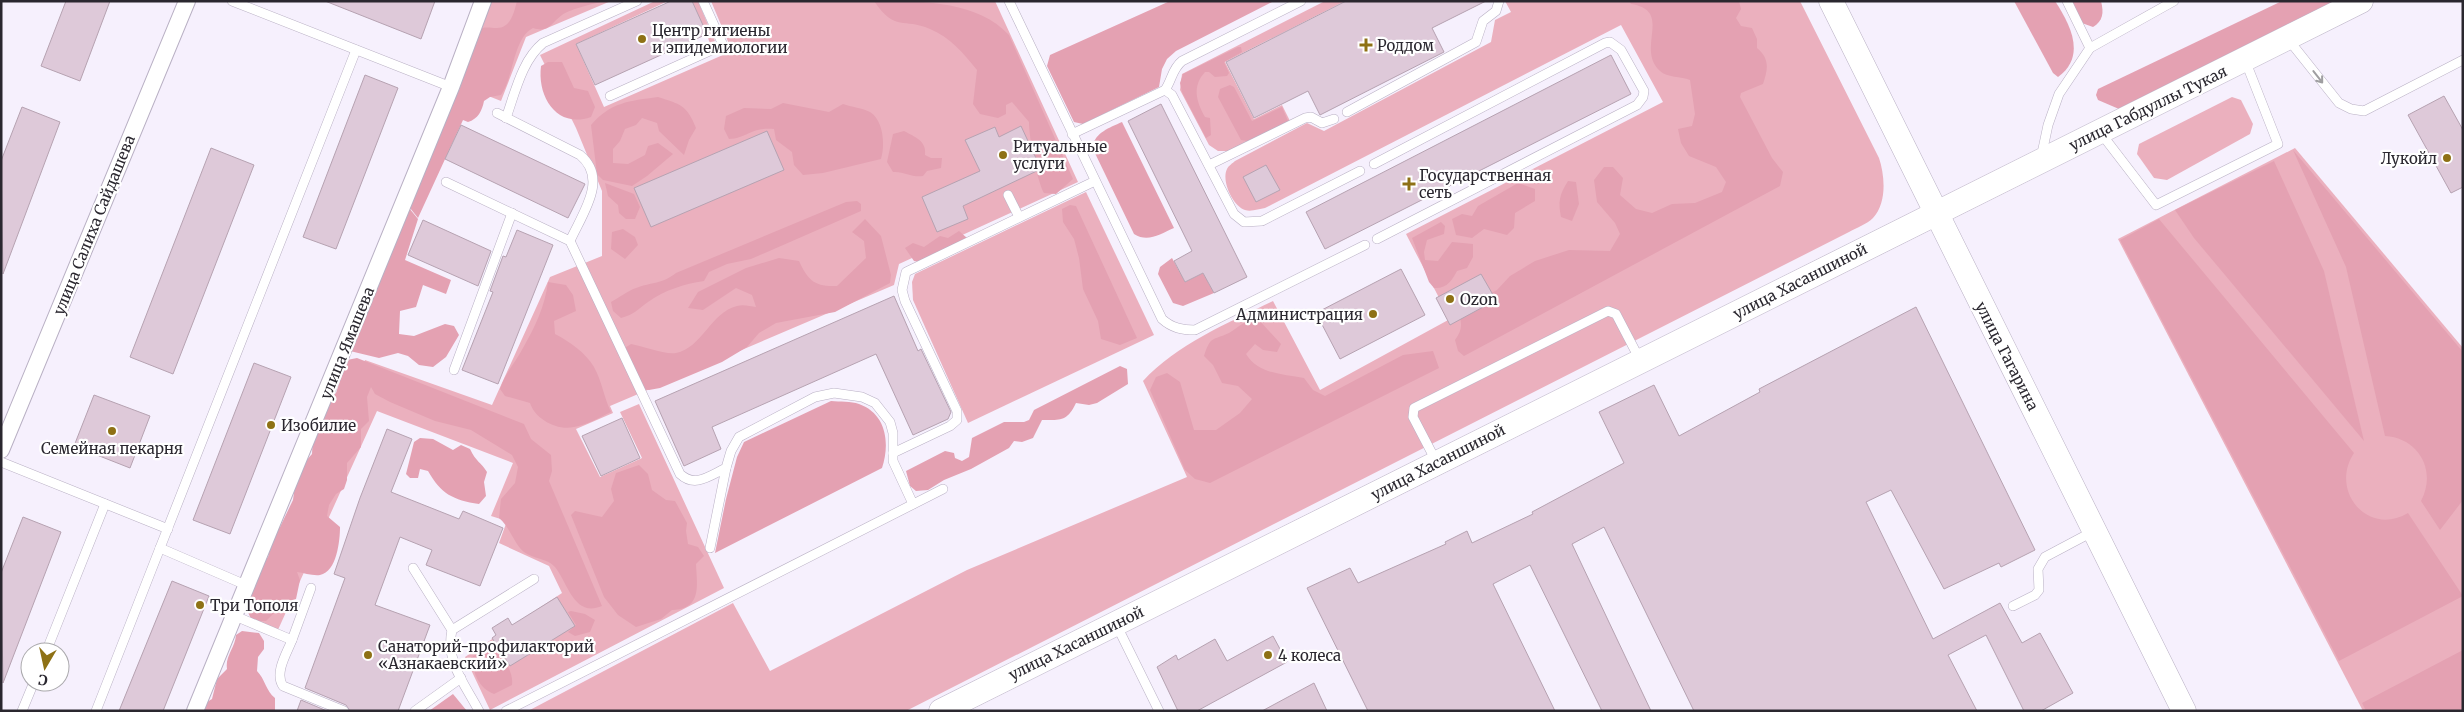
<svg xmlns="http://www.w3.org/2000/svg" width="2464" height="712" font-family="Merriweather,serif">
<style>
.green{fill:#ebb0be}
.forest{fill:#e4a1b2}
.building{fill:#dec9d9;stroke:#b6a2b1}
.lines{fill:none;stroke-linecap:round;stroke-linejoin:round}
.lane-casing{stroke:#b9b0c4;stroke-width:10}
.street-casing{stroke:#b9b0c4;stroke-width:18}
.secondary-casing{stroke:#b9b0c4;stroke-width:25}
.lane{stroke:#fff;stroke-width:9}
.street{stroke:#fff;stroke-width:16}
.secondary{stroke:#fff;stroke-width:24}
.oneway{stroke:#9f9ea1}
.poi-dot{fill:#8e7115;stroke:#fff;stroke-width:2}
.labels{text-anchor:middle;dominant-baseline:central;stroke-width:4.5;stroke-linejoin:round;paint-order:stroke}
.poi-label{font-size:15px;fill:#2a272f;stroke:#fff;text-anchor:start}
.street-label{font-size:15px;fill:#2a272f;stroke:#fff}
</style>
<rect width="100%" height="100%" fill="#f6f0fd"/>
<!-- green -->
<g class="green">
<polygon points="485,1 611,1 526,37 501,101 453,82"/>
<polygon points="655,1 668,1 576,44 604,107 732,51 711,1 995,1 1078,182 899,264 894,285 610,406 613,413 576,429 600,477 642,458 620,412 639,404 724,588 490,710 465,657 562,593 549,566 499,543 507,521 491,516 513,463 377,411 277,632 258,623 365,360 492,405 550,277 602,256 602,191 576,128 540,55"/>
<polygon points="692,1 698,1 715,41 710,43"/>
<polygon points="1325,1 1345,1 1225,62 1254,119 1282,105 1290,121 1230,151 1218,151 1209,145 1180,90 1182,74"/>
<path d="M1505 1H1800L1879 158C1885 176 1887 203 1873 218 1867 224 1856 228 1849 232L906 711H528L733 603 770 671 967 570 1187 477 1143 381C1177 344 1228 323 1273 301L1320 390 1450 319 1406 234 1663 102 1621 25 1265 208C1259 209 1251 212 1245 210 1233 206 1221 181 1227 169 1228 166 1233 163 1235 161L1307 123 1324 131 1491 42 1495 20 1511 12Z"/>
<polygon points="2232,97 2241,100 2253,124 2250,134 2167,180 2154,178 2137,154 2139,144"/>
<polygon points="2295,148 2463,348 2463,711 2363,711 2118,239"/>
<polygon points="1086,192 1154,335 968,423 913,300 912,282 915,274"/>
</g>
<!-- forest -->
<g class="forest">
<path d="M517 1H608C598 2 570 9 562 15 550 24 549 33 533 28 513 38 514 77 501 95L490 97 484 101C482 111 478 119 468 122L463 120 418 218 410 208 449 97 459 90 477 30C485 26 489 28 497 28 511 28 514 12 517 1Z"/>
<path d="M874 1C919 1 977 0 1009 35L1073 179 1056 194 1044 193C1037 181 1029 138 1029 122L1012 102 1006 105V114L998 118 980 114 973 104 977 70C964 54 950 37 930 29 903 17 896 33 874 1Z"/>
<polygon points="1170,1 1274,1 1176,51 1167,59 1162,69 1159,87 1083,124 1074,122 1047,66 1050,55"/>
<path d="M1629 1H1739L1741 9 1736 18 1741 26 1752 28 1757 39V48C1770 59 1768 69 1763 84L1741 93 1740 97 1772 158 1783 172 1780 186 1464 356 1458 351 1455 340C1463 329 1462 323 1458 311L1497 290 1510 276 1535 261 1569 250 1610 251 1620 234 1615 223 1597 202 1594 180 1604 167H1613L1623 178 1620 195 1636 209 1652 213 1672 204 1695 203 1722 192 1726 182 1716 167 1689 156 1681 143 1678 129 1692 126 1695 114 1690 80C1681 76 1667 78 1660 71 1635 48 1674 11 1631 4Z"/>
<path d="M2014 1H2055C2070 24 2087 56 2058 77L2053 73Z"/>
<path d="M2070 1H2101C2104 13 2103 21 2093 27L2079 22Z"/>
<polygon points="2282,1 2343,1 2126,112 2098,100 2096,95 2098,89"/>
<path d="M1238 47H1241L1242 52 1224 62 1229 73 1227 76 1215 77 1209 72H1205C1192 86 1196 101 1205 117L1210 118 1211 135 1206 138 1182 92 1180 83 1183 74Z"/>
<path d="M548 62H562L574 88 588 91 595 107 591 117C557 129 537 97 541 66Z"/>
<polygon points="1230,85 1234,87 1252,121 1282,107 1288,121 1248,141 1241,140 1218,97 1220,89"/>
<path d="M658 97C680 104 687 105 696 128L689 140 684 155 659 131 657 123 642 118 636 125 625 129 620 141 613 149V163L628 164 645 155 648 146 658 143 673 154 647 176 632 186 603 180 597 174 591 125C611 102 629 101 658 97Z"/>
<path d="M783 103 829 112 843 104C851 107 863 108 870 112 884 121 885 145 881 159L823 173 803 175 794 165 792 152 776 140 774 129C750 127 748 138 729 139L724 129 726 116 744 108 771 109Z"/>
<path d="M1122 122 1174 228C1160 234 1148 243 1134 234L1092 147C1096 132 1109 128 1122 122Z"/>
<path d="M904 131C915 137 927 141 925 155L931 158H942L941 168 927 171 923 176C912 178 904 171 893 172L887 162 893 134Z"/>
<path d="M2293 150 2463 352V500L2440 530 2421 501C2437 471 2419 438 2385 436L2346 267Z"/>
<polygon points="2274,161 2324,271 2364,441 2194,238 2175,210"/>
<path d="M1568 181 1576 182 1579 204 1572 221 1561 217C1558 202 1559 195 1568 181Z"/>
<polygon points="605,183 634,194 640,207 635,219 626,219 619,213 618,205 608,196"/>
<polygon points="1518,183 1535,189 1535,201 1515,213 1514,228 1507,235 1484,229 1472,238 1456,235 1452,219 1462,214 1472,216 1478,206"/>
<path d="M857 201 861 204V211L751 259 727 264 709 272 704 281C684 284 665 290 648 302 637 310 635 314 621 318L613 311 611 302C619 298 627 291 636 288 652 282 662 284 676 273L846 202Z"/>
<polygon points="1070,205 1076,206 1137,338 1120,345 1101,339 1098,321 1083,289 1079,258 1074,239 1063,222 1062,209"/>
<polygon points="409,208 418,219 405,260 451,280 446,294 423,285 416,307 400,311 399,334 414,336 445,324 454,326 459,335 446,357 433,367 419,365 408,356 398,353 379,358 350,351"/>
<path d="M865 219 881 236 891 275 890 283 835 312 776 323 759 333 747 347 722 362 660 388 649 390 636 388 620 351 631 344C643 346 665 355 676 353 702 348 711 312 737 306 743 304 750 306 756 307L752 295 736 288 703 310 688 308 698 292 746 268 779 258 799 261C808 280 814 287 837 286L866 258 864 241 852 232Z"/>
<path d="M2159 219 2354 453C2329 491 2368 537 2408 513L2463 596 2339 661 2120 240Z"/>
<path d="M1441 222 1445 226 1444 234 1427 240 1424 252 1425 260 1438 261 1452 242 1473 244V257L1467 268 1457 271C1452 280 1447 289 1434 288L1429 282 1412 238Z"/>
<polygon points="623,229 635,237 638,245 625,259 611,249 612,232"/>
<polygon points="959,231 967,238 919,262 914,261 905,248 913,243 924,247 940,236 948,238"/>
<polygon points="1172,258 1185,282 1203,273 1214,293 1183,306 1173,303 1158,274 1160,267"/>
<path d="M548 282 566 285 573 295 576 311 554 321 555 334C570 342 585 352 594 367 602 381 604 398 611 412 600 417 587 425 574 427 557 431 535 419 530 403L505 396 500 389C505 373 515 363 523 348 535 327 545 306 548 282Z"/>
<path d="M1258 319 1281 344 1277 352 1263 350 1255 344 1246 354C1258 374 1282 374 1304 378L1313 390 1325 396 1403 355 1433 351 1439 368 1210 483 1195 479 1185 470 1150 390 1156 377 1167 373 1180 382 1194 430H1216L1240 413 1252 399 1238 386 1222 383 1213 365 1204 356C1211 335 1212 341 1229 333 1241 326 1242 321 1258 319Z"/>
<path d="M357 358 524 424 531 439 551 455 552 471 549 481 602 606C574 618 568 583 555 567 547 558 533 559 524 552 514 544 510 527 499 518L501 499 515 483 518 467 512 455 471 430 435 421 390 402 375 394 371 387 367 397 369 421 361 429V447L347 463V480L344 489 336 494 329 505 327 516 340 527C340 540 337 572 320 575 313 576 304 573 297 572L300 580 296 599 281 606 266 621H252L246 608 248 602 262 562 268 557 274 532 280 527 293 500 297 471 312 454 313 436 326 401 336 393 347 360Z"/>
<path d="M1120 366 1127 369 1128 384 1097 403 1089 405 1076 403C1067 422 1060 420 1042 420L1033 438 1022 442 1014 441 1009 448 971 469 944 480 928 490 916 491 910 486 906 471 945 451 954 453 955 458 962 461 969 457 972 438 1004 422H1024L1029 420 1034 410Z"/>
<path d="M831 401C840 402 851 401 859 404 887 414 890 444 882 468L715 553 726 499 737 457 744 442Z"/>
<path d="M420 438 433 439 453 450 461 445 470 449C476 462 481 462 487 472L484 482 486 496 479 504C453 500 441 494 428 471L420 469 418 478H410L406 474 414 442Z"/>
<path d="M639 465 648 474 652 490 666 500 675 501 687 523 686 531 688 544 698 547 704 556 696 564C697 586 702 609 672 610L661 619 636 627 618 615 604 597 571 515 575 511 602 517 614 501 611 489 616 473Z"/>
<polygon points="571,611 585,614 595,620 590,632 575,636 568,632 576,625 568,612"/>
<path d="M242 631 259 633 264 641V649L258 657 257 671C265 679 266 691 275 698V711H203L207 702 212 699 217 679 227 669C225 656 235 648 236 635Z"/>
<path d="M486 647C500 651 514 670 512 685L494 694C478 688 474 673 471 658Z"/>
<polygon points="2463,650 2463,711 2366,711 2362,703"/>
<polygon points="453,694 467,711 429,711"/>
</g>
<!-- building -->
<g class="building">
<polygon points="66,1 110,1 80,81 41,66"/>
<polygon points="325,1 435,1 421,39"/>
<polygon points="671,1 692,1 707,34 595,85 576,44"/>
<polygon points="1346,1 1486,1 1432,28 1444,52 1320,115 1308,91 1254,118 1226,62"/>
<polygon points="1611,55 1631,94 1325,249 1306,212"/>
<polygon points="365,75 398,88 336,249 303,237"/>
<polygon points="2444,96 2463,130 2463,187 2451,193 2408,115"/>
<polygon points="1161,104 1247,277 1214,293 1203,273 1185,282 1174,261 1192,251 1128,121"/>
<polygon points="22,107 60,122 3,274 1,161"/>
<polygon points="461,125 585,184 568,218 445,159"/>
<polygon points="1021,126 1041,169 963,206 968,219 937,232 922,197 980,171 965,140 995,127 999,137"/>
<polygon points="767,131 784,170 651,227 634,188"/>
<polygon points="211,148 254,165 173,374 130,357"/>
<polygon points="1266,165 1280,190 1256,202 1243,177"/>
<polygon points="423,220 491,251 478,286 408,255"/>
<polygon points="517,230 553,245 498,384 462,370 493,292 490,291 503,256 506,257"/>
<polygon points="1401,269 1425,315 1340,359 1316,313"/>
<polygon points="1481,274 1496,300 1450,325 1436,298"/>
<polygon points="894,296 918,351 921,349 951,412 948,419 913,435 876,354 712,427 721,449 684,466 655,401"/>
<polygon points="1916,307 2035,550 2001,567 1999,563 1944,589 1891,490 1866,502 1933,639 2000,603 2022,643 2040,633 2073,693 2041,711 2024,711 1986,635 1948,655 1977,711 1694,711 1604,527 1572,544 1651,711 1602,711 1530,565 1493,584 1555,711 1368,711 1307,588 1350,568 1358,583 1446,544 1445,542 1467,531 1472,543 1533,514 1532,512 1624,463 1599,412 1654,385 1679,436 1760,392 1759,389"/>
<polygon points="254,363 291,377 230,534 193,520"/>
<polygon points="94,395 150,416 130,468 74,446"/>
<polygon points="622,418 640,458 601,476 582,436"/>
<polygon points="387,429 412,439 391,492 459,519 463,511 503,528 480,586 426,565 432,550 400,537 375,605 430,625 398,711 350,711 346,705 305,688 345,578 334,574 360,498"/>
<polygon points="23,517 61,532 3,683 1,573"/>
<polygon points="172,581 209,596 163,711 119,711"/>
<polygon points="557,597 575,626 510,666 492,638 496,635 492,628 508,618 512,625"/>
<polygon points="1273,636 1287,662 1197,711 1178,711 1157,667 1176,655 1178,660 1215,639 1227,661"/>
<polygon points="1314,683 1327,711 1262,711"/>
<polygon points="301,700 327,711 297,711"/>
</g>
<g class="lines">
<!-- lane casing -->
<g class="lane-casing">
<g id="lane">
<polyline points="232,1 451,87"/>
<path d="M1009 1 1162 319C1172 328 1182 330 1195 330L1365 245"/>
<path d="M1301 1 1182 61C1172 69 1172 80 1165 90L1172 95 1234 214 1244 222 1262 221 1360 171"/>
<polyline points="2067,1 2090,48 2174,1"/>
<polyline points="2288,39 2339,103 2351,109 2364,111 2463,60"/>
<polyline points="610,96 723,45 703,1"/>
<polyline points="1347,112 1476,42 1483,21 1496,11 1499,1"/>
<path d="M497 113 580 155C609 179 582 214 570 241"/>
<path d="M506 118C515 93 522 60 543 43L637 1"/>
<polyline points="2100,132 2156,205 2278,144 2245,60"/>
<polyline points="1072,134 1165,90"/>
<polyline points="2041,158 2048,125 2059,94 2090,48"/>
<polyline points="1374,164 1605,43 1610,42 1621,50 1644,91 1643,97 1637,105 1377,239"/>
<polyline points="1209,165 1305,118 1311,117 1322,123 1334,119"/>
<path d="M446 182 570 241 680 474C695 488 709 476 726 468L731 451 739 437 815 397 834 393 862 397 875 403 890 422 893 433V461L913 504"/>
<polyline points="1008,195 1019,217"/>
<polyline points="454,370 512,213"/>
<polyline points="893,453 950,426 957,420 957,411 905,301 902,290 906,272 1095,181"/>
<polyline points="1,462 168,529"/>
<polyline points="1437,463 1413,417 1414,408 1608,311 1616,314 1640,360"/>
<polyline points="710,548 726,468"/>
<polyline points="413,568 452,630 534,579"/>
<polyline points="248,586 160,548 356,50"/>
<polyline points="2013,606 2035,595 2039,590 2038,569 2045,557 2094,531"/>
<path d="M235 616 292 640C287 653 274 673 283 686L344 711"/>
<polyline points="1116,624 1159,711"/>
<path d="M452 630C445 662 465 684 479 711"/>
<polyline points="292,640 311,588"/>
<polyline points="46,652 105,504"/>
<polyline points="22,711 34,682"/>
<polyline points="96,711 160,548"/>
<polyline points="415,711 461,678"/>
<polyline points="506,711 943,489"/>
</g>
</g>
<!-- street casing -->
<g class="street-casing">
<g id="street">
<polyline points="1,450 187,1"/>
<polyline points="195,711 451,87 483,1"/>
</g>
</g>
<!-- secondary casing -->
<g class="secondary-casing">
<g id="secondary">
<polyline points="1831,1 2184,711"/>
<polyline points="941,711 2361,1"/>
</g>
</g>
<!-- lane -->
<use href="#lane" class="lane"/>
<!-- street -->
<use href="#street" class="street"/>
<!-- secondary -->
<use href="#secondary" class="secondary"/>
</g>
<!-- one-way arrows -->
<defs><path id="oneway-shaft" d="M-6 0H5M1.5-3L5.5 0L1.5 3" fill="none" stroke-width="1.6" stroke-linecap="round" stroke-linejoin="round" transform="scale(1.25)"/></defs>
<use class="oneway" href="#oneway-shaft" transform="translate(2318 77) rotate(52)"/>
<!-- markers -->
<g class="poi-dot">
<circle cx="642" cy="39" r="5"/>
<path d="M1363.5 37.5h5v5h5v5h-5v5h-5v-5h-5v-5h5z"/>
<circle cx="1003" cy="155" r="5"/>
<circle cx="2447" cy="158" r="5"/>
<path d="M1406.5 176.5h5v5h5v5h-5v5h-5v-5h-5v-5h5z"/>
<circle cx="1450" cy="299" r="5"/>
<circle cx="1373" cy="314" r="5"/>
<circle cx="271" cy="425" r="5"/>
<circle cx="112" cy="431" r="5"/>
<circle cx="200" cy="605" r="5"/>
<circle cx="368" cy="655" r="5"/>
<circle cx="1268" cy="655" r="5"/>
</g>
<g class="labels">
<!-- poi labels -->
<g class="poi-label">
<text x="652" y="30">Центр гигиены<tspan x="652" dy="17">и эпидемиологии</tspan></text>
<text x="1377" y="45">Роддом</text>
<text x="1013" y="146">Ритуальные<tspan x="1013" dy="17">услуги</tspan></text>
<text x="2437" y="158" text-anchor="end">Лукойл</text>
<text x="1419" y="175">Государственная<tspan x="1419" dy="17">сеть</tspan></text>
<text x="1460" y="299">Ozon</text>
<text x="1363" y="314" text-anchor="end">Администрация</text>
<text x="281" y="425">Изобилие</text>
<text x="112" y="448" text-anchor="middle">Семейная пекарня</text>
<text x="210" y="605">Три Тополя</text>
<text x="378" y="646">Санаторий-профилакторий<tspan x="378" dy="17">«Азнакаевский»</tspan></text>
<text x="1278" y="655">4 колеса</text>
</g>
<!-- street labels -->
<g class="street-label">
<text transform="translate(2148 108) rotate(-26)">улица Габдуллы Тукая</text>
<text transform="translate(94 225) rotate(-68)">улица Салиха Сайдашева</text>
<text transform="translate(1800 281) rotate(-27)">улица Хасаншиной</text>
<text transform="translate(347 343) rotate(-68)">улица Ямашева</text>
<text transform="translate(2007 356) rotate(63)">улица Гагарина</text>
<text transform="translate(1438 462) rotate(-27)">улица Хасаншиной</text>
<text transform="translate(1076 643) rotate(-26)">улица Хасаншиной</text>
</g>
</g>
<!-- border -->
<rect width="2464" height="712" fill="none" stroke="#2a272f" stroke-width="5"/>
<!-- north arrow -->
<g transform="translate(45 667) rotate(189)"><circle r="24" fill="#ffffff" stroke="#aaa9ac"/>
<path d="M0-4L9 19L0 12L-9 19Z" fill="#8e7115"/>
<text y="-8" font-size="14" font-weight="bold" text-anchor="middle" fill="#2a272f">С</text>
</g>
</svg>
